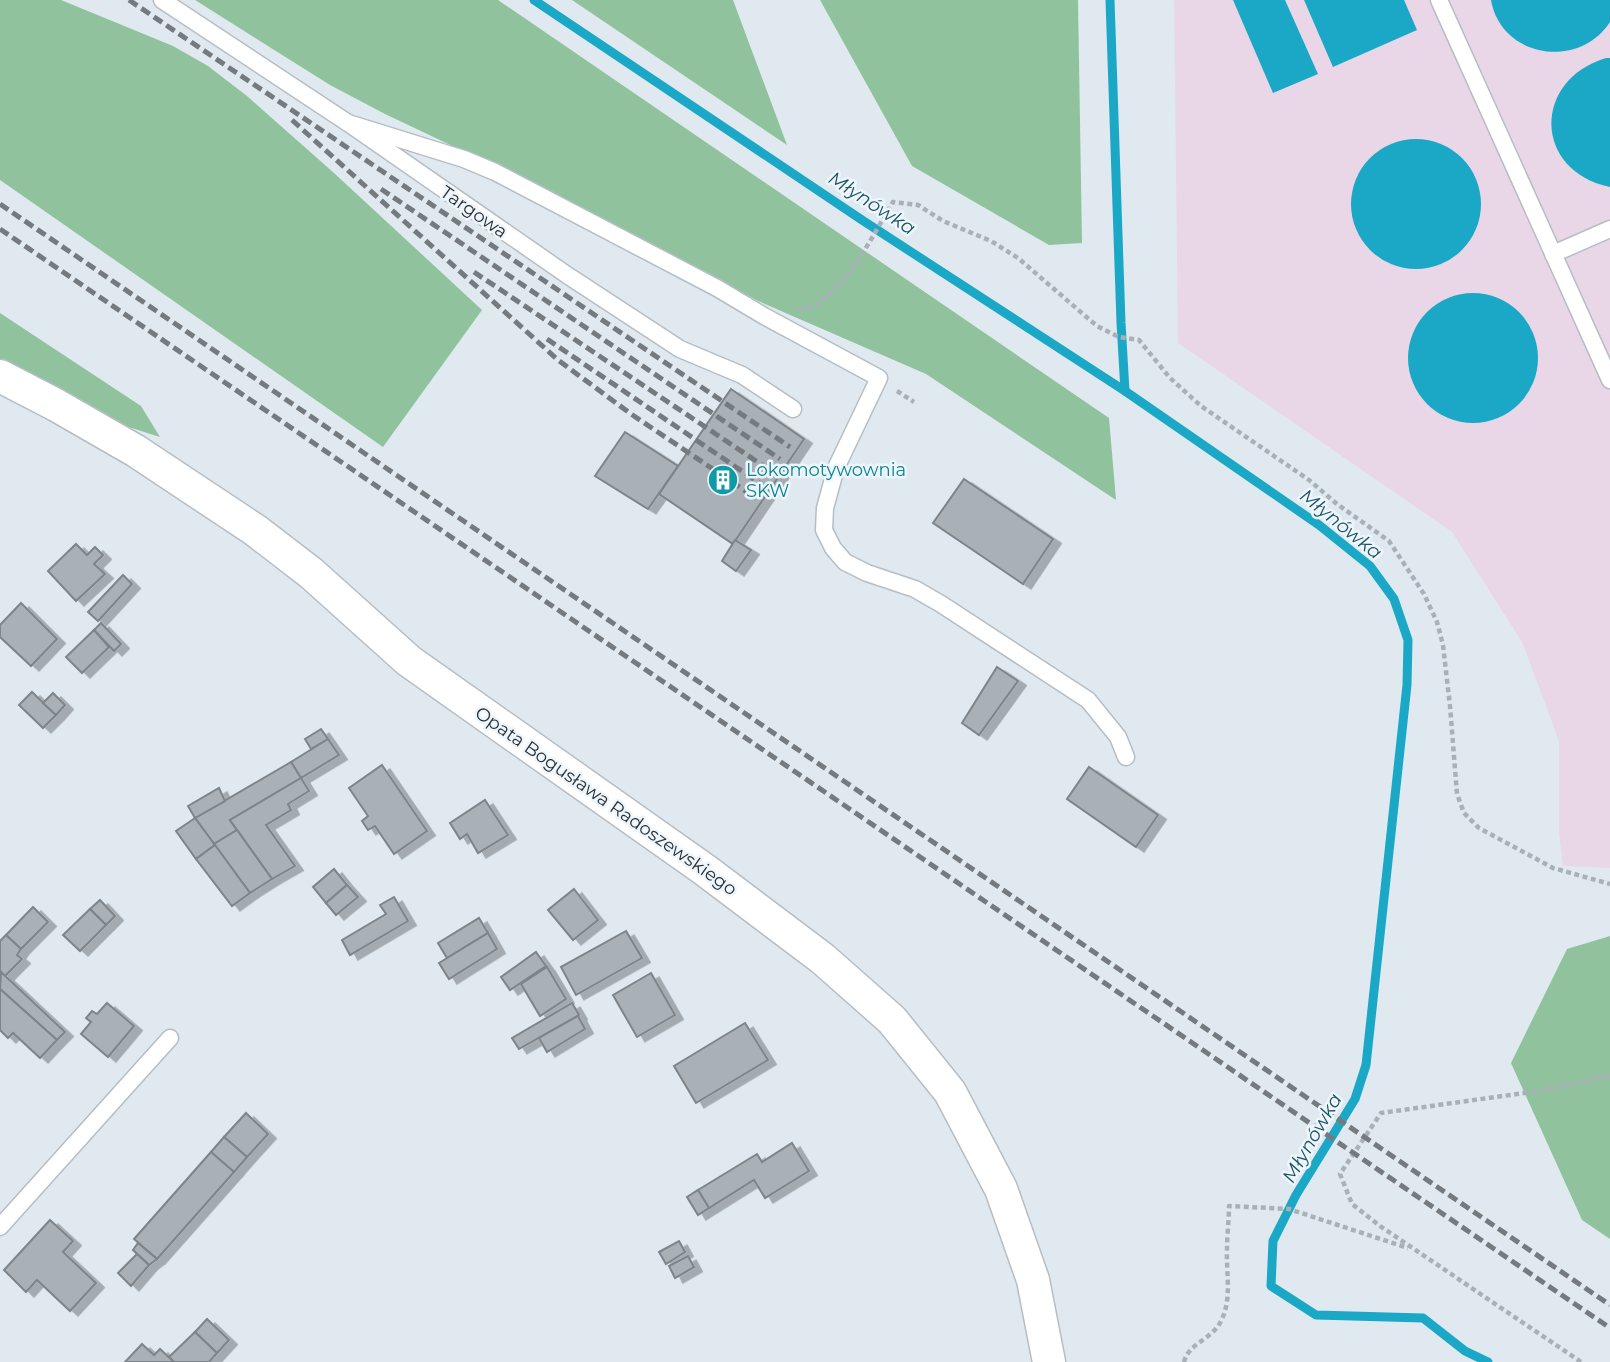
<svg xmlns="http://www.w3.org/2000/svg" width="1610" height="1362" font-family="Montserrat,sans-serif">
<style>
.industrial{fill:#e9d7e8}
.green{fill:#90c39d}
.water{fill:#1ba8c7}
.lines{fill:none;stroke-linecap:round;stroke-linejoin:round}
.stream{stroke:#1ba8c7;stroke-width:9}
.building{fill:#a9b1b7;stroke:#7d848a;stroke-width:2;filter:url(#shadow)}
.lane-casing{stroke:#b5bec4;stroke-width:19}
.street-casing{stroke:#b5bec4;stroke-width:35}
.path{stroke:#aab1b6;stroke-width:4.5;stroke-dasharray:5 3.5;stroke-linecap:butt}
.lane{stroke:#fff;stroke-width:16}
.street{stroke:#fff;stroke-width:32}
.rail{stroke:#757a7e;stroke-width:5;stroke-dasharray:10 5;stroke-linecap:butt}
.labels{text-anchor:middle;dominant-baseline:central;stroke-width:5;stroke-linejoin:round;paint-order:stroke}
.street-label{font-size:18px;fill:#2c2f31;stroke:#edf6fd}
.culture-label{font-size:18px;fill:#0d838f;stroke:#edf6fd;text-anchor:start}
.water-label{font-size:19px;font-style:italic;fill:#205462;stroke:#edf6fd}
</style>
<defs>
<filter id="shadow"><feDropShadow dx="8" dy="4.5" stdDeviation="0" flood-color="#0004"/></filter>
</defs>
<rect width="100%" height="100%" fill="#e0e9f0"/>
<!-- industrial -->
<polygon class="industrial" points="1174,0 1610,0 1610,868 1563,866 1559,833 1559,741 1522,642 1452,532 1178,343"/>
<!-- green -->
<g class="green">
<polygon points="0,0 61,0 173,46 208,66 247,96 334,173 482,310 383,447 0,180"/>
<polygon points="195,0 498,0 1109,418 1116,500 926,374 758,301 560,197 385,114 330,85"/>
<polygon points="572,0 733,0 787,145"/>
<polygon points="820,0 1078,0 1082,243 1049,245 912,166"/>
<polygon points="0,313 141,406 160,437 100,418 0,360"/>
<polygon points="1610,936 1610,1239 1582,1220 1511,1063 1567,949"/>
</g>
<!-- water -->
<g class="water">
<polygon points="1233,0 1285,0 1318,74 1273,93"/>
<polygon points="1304,0 1404,0 1417,30 1333,67"/>
<path d="M1491 0H1610V22C1579 70 1501 58 1491 0Z"/>
<path d="M1606 58H1610V187C1533 171 1532 80 1606 58Z"/>
<circle cx="1416" cy="204" r="65"/>
<circle cx="1473" cy="358" r="65"/>
</g>
<g class="lines">
<!-- stream -->
<g class="stream">
<polyline points="534,0 862,220 1125,391 1319,525 1370,566 1394,599 1408,640 1407,685 1366,1065 1355,1099 1296,1195 1273,1241 1271,1286 1316,1315 1423,1318 1465,1351 1488,1362"/>
<polyline points="1110,0 1121,323 1125,391"/>
</g>
</g>
<!-- building -->
<g class="building">
<polygon points="731,389 804,439 733,544 659,494"/>
<polygon points="625,432 678,466 648,509 595,476"/>
<polygon points="964,479 1053,539 1023,584 933,523"/>
<polygon points="735,540 751,550 736,571 722,561"/>
<polygon points="76,544 87,555 95,547 103,555 94,564 105,574 76,601 48,571"/>
<polygon points="123,575 132,584 98,621 88,612"/>
<polygon points="21,603 57,639 31,666 0,637 0,625"/>
<polygon points="101,623 121,644 114,651 94,630"/>
<polygon points="94,630 109,647 82,673 66,657"/>
<polygon points="997,667 1018,681 979,735 962,723"/>
<polygon points="32,692 56,715 43,728 19,705"/>
<polygon points="53,693 65,705 56,715 43,703"/>
<polygon points="321,729 328,739 311,749 305,739"/>
<polygon points="328,739 339,755 301,778 291,762"/>
<polygon points="291,762 301,778 230,820 237,830 214,844 195,818"/>
<polygon points="382,765 427,831 394,854 375,826 368,830 362,821 368,816 349,788"/>
<polygon points="1089,767 1158,815 1136,847 1067,799"/>
<polygon points="301,778 309,791 288,804 291,810 266,825 295,866 272,879 230,820"/>
<polygon points="219,788 225,801 195,818 188,806"/>
<polygon points="485,800 508,835 478,853 467,834 460,839 450,823"/>
<polygon points="195,818 215,845 196,859 176,831"/>
<polygon points="237,830 272,879 250,893 214,844"/>
<polygon points="215,845 250,893 232,906 196,859"/>
<polygon points="334,869 347,885 326,903 313,887"/>
<polygon points="347,885 358,897 336,915 326,903"/>
<polygon points="574,889 598,920 573,940 548,910"/>
<polygon points="394,897 408,921 350,955 342,940 386,914 380,905"/>
<polygon points="100,900 115,916 106,925 90,909"/>
<polygon points="33,907 48,922 21,949 6,935"/>
<polygon points="90,909 106,925 80,951 63,935"/>
<polygon points="479,918 488,933 447,958 438,943"/>
<polygon points="626,931 642,958 576,995 561,967"/>
<polygon points="488,933 497,949 449,979 439,963"/>
<polygon points="6,935 21,949 17,955 22,959 5,976 0,971 0,941"/>
<polygon points="536,952 546,966 510,990 501,977"/>
<polygon points="547,967 566,999 540,1016 521,984"/>
<polygon points="1,972 65,1032 57,1040 0,989"/>
<polygon points="651,973 675,1015 637,1037 613,995"/>
<polygon points="0,989 57,1040 40,1058 13,1033 8,1038 0,1030"/>
<polygon points="107,1003 134,1026 108,1057 81,1034 91,1022 86,1018 92,1011 97,1014"/>
<polygon points="572,1003 579,1015 519,1049 512,1038"/>
<polygon points="578,1016 585,1029 547,1052 539,1038"/>
<polygon points="745,1023 768,1060 696,1103 674,1066"/>
<polygon points="246,1113 268,1134 247,1157 224,1137"/>
<polygon points="224,1137 247,1157 234,1172 211,1152"/>
<polygon points="792,1143 809,1171 765,1198 754,1180 709,1208 698,1190 757,1154 762,1162"/>
<polygon points="211,1152 234,1172 157,1259 134,1239"/>
<polygon points="698,1190 709,1208 698,1215 687,1197"/>
<polygon points="50,1220 73,1241 63,1252 96,1283 70,1311 37,1280 26,1292 4,1270"/>
<polygon points="679,1241 685,1252 666,1264 659,1252"/>
<polygon points="138,1243 157,1259 149,1265 133,1250"/>
<polygon points="137,1254 149,1265 131,1286 118,1273"/>
<polygon points="688,1256 694,1267 675,1278 669,1266"/>
<polygon points="207,1319 229,1340 217,1353 195,1332"/>
<polygon points="195,1332 217,1353 209,1362 174,1362 169,1357"/>
<polygon points="142,1344 154,1355 160,1349 174,1362 125,1362"/>
</g>
<g class="lines">
<!-- lane casing -->
<g class="lane-casing">
<g id="lane">
<polyline points="162,0 348,123 567,275 680,349 742,375 793,409"/>
<polyline points="1439,0 1610,380"/>
<polyline points="348,123 464,159 495,172 717,288 764,316 879,378 836,468 825,508 824,530 833,548 845,562 867,573 915,589 941,604 1088,700 1118,737 1126,757"/>
<polyline points="1553,254 1610,229"/>
<polyline points="0,1227 170,1038"/>
</g>
</g>
<!-- street casing -->
<g class="street-casing">
<polyline id="street" points="0,376 56,405 136,451 255,530 311,573 409,661 705,870 823,959 892,1020 950,1092 1001,1189 1033,1280 1049,1362"/>
</g>
<!-- path -->
<g class="path">
<path d="M799 310C839 305 874 233 893 202L918 205 943 221 991 241 1018 258 1097 326 1119 337 1139 340 1170 378 1201 406 1309 480 1337 504 1389 541 1424 594 1437 622 1443 645 1450 706 1457 794 1464 813 1479 828 1553 868 1610 884"/>
<polyline points="897,391 914,402"/>
<path d="M1184 1362C1189 1342 1213 1340 1222 1319 1232 1297 1226 1273 1227 1249 1227 1235 1229 1220 1229 1206L1289 1209 1408 1248"/>
<polyline points="1581,1362 1380,1226 1352,1204 1340,1174 1381,1113 1546,1090 1610,1075"/>
</g>
<!-- lane -->
<use href="#lane" class="lane"/>
<!-- street -->
<use href="#street" class="street"/>
<!-- rail -->
<g class="rail">
<polyline points="129,0 790,447"/>
<polyline points="292,120 558,360 631,414 753,496"/>
<polyline points="381,189 780,459"/>
<polyline points="0,204 1610,1305"/>
<polyline points="0,229 1610,1328"/>
<polyline points="474,272 771,471"/>
<polyline points="547,339 761,484"/>
</g>
</g>
<!-- icons -->
<defs>
<g id="building-disc" transform="scale(1.575)"><circle r="9.5" fill="#0f9aa8" stroke="#edf6fd"/><path d="M-4-6H4V6H1V3H-1V6H-4ZM-2.5-4.3h1.7v1.8h-1.7ZM.8-4.3h1.7v1.8H.8ZM-2.5-1h1.7V.8h-1.7ZM.8-1h1.7V.8H.8Z" fill="#fff"/></g>
</defs>
<g fill-rule="evenodd">
<use href="#building-disc" x="723" y="480"/>
</g>
<g class="labels">
<!-- street labels -->
<g class="street-label">
<text transform="translate(474 212) rotate(35)">Targowa</text>
<text transform="translate(606 801) rotate(35)">Opata Bogusława Radoszewskiego</text>
</g>
<!-- culture labels -->
<g class="culture-label">
<text x="746" y="470">Lokomotywownia<tspan x="746" dy="21">SKW</tspan></text>
</g>
<!-- water labels -->
<g class="water-label">
<text transform="translate(872 203) rotate(33)">Młynówka</text>
<text transform="translate(1341 524) rotate(39)">Młynówka</text>
<text transform="translate(1312 1138) rotate(-60)">Młynówka</text>
</g>
</g>
</svg>
